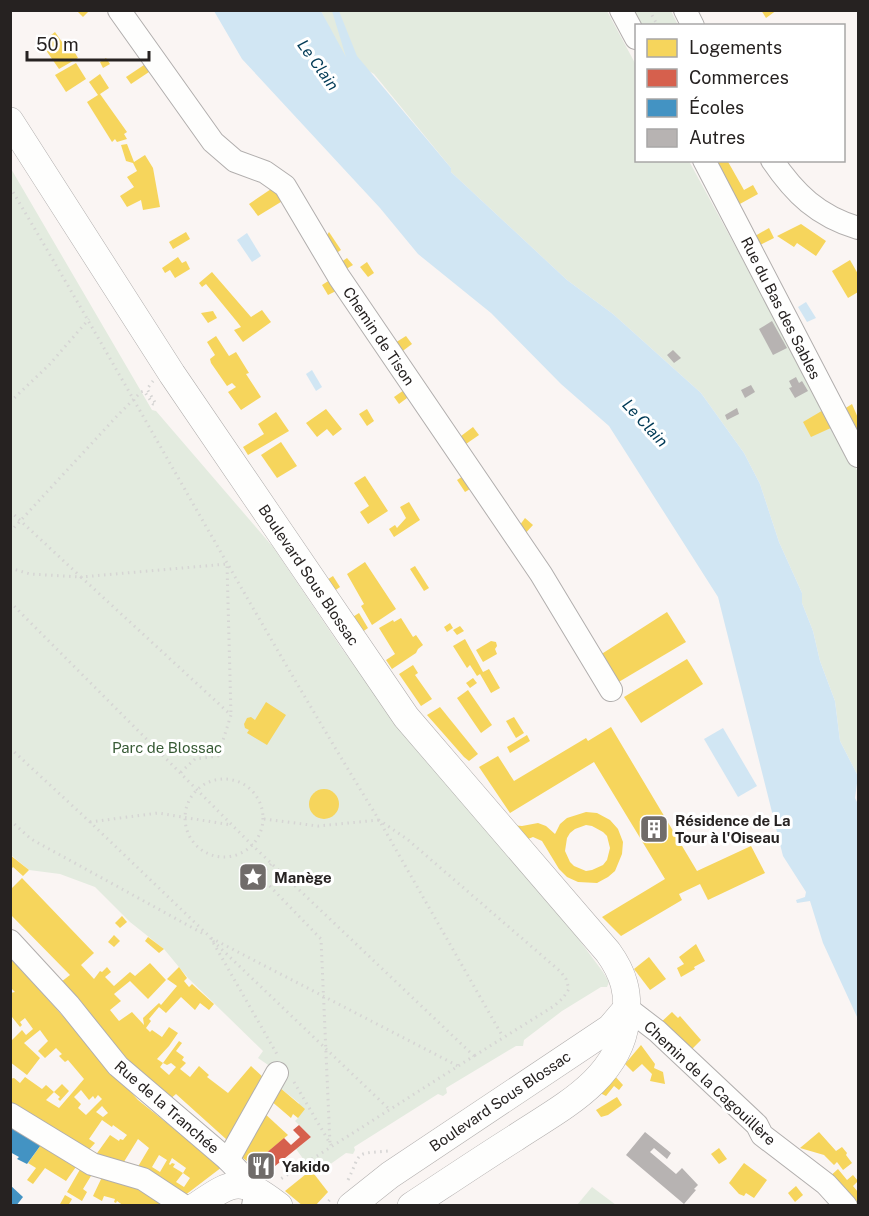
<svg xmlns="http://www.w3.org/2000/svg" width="869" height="1216" font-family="'Public Sans',sans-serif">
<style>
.green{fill:#e3ebdf}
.water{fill:#d1e6f3}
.homes{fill:#f6d55c;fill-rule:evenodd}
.shops{fill:#d6604d}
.schools{fill:#4393c3}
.building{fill:#b7b3b2}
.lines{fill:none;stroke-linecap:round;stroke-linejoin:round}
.minor-casing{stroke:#b1aead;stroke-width:24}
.major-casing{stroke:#b1aead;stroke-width:28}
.path{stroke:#d6d5d4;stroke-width:3;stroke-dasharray:1.5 4.5;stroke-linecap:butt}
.minor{stroke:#fefefd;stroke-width:22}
.major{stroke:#fefefd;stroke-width:27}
.labels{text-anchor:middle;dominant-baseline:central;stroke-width:6;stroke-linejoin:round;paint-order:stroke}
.street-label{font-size:15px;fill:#262221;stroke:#fff}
.park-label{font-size:15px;fill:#375a35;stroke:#fff}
.poi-label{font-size:15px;font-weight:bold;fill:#262221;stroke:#fff;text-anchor:start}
.water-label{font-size:16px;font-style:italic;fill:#003a56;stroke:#fff}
</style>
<rect width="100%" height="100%" fill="#faf5f3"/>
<!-- green -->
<g class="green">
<polygon points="321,11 607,11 636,65 636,160 689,161 858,472 858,776 840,741 835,701 820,661 813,631 802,603 802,593 779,542 760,484 744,453 701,393 613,314 567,280 451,172 451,168 374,74 343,56"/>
<polygon points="630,11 671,11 678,25 638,25"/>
<polygon points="10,167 152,410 156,411 273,547 342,649 400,726 540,887 603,972 609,982 607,987 601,987 562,1011 524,1040 523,1046 516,1046 446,1088 447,1093 443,1096 438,1094 354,1147 355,1150 353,1154 346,1153 315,1175 296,1149 311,1137 295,1121 298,1118 299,1103 279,1087 271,1067 258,1058 263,1051 188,978 164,949 130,922 95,887 60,874 29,870 11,855"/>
<polygon points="592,1187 616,1205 577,1205"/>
</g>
<!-- water -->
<g class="water">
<polygon points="214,11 321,11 346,57 332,11 339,11 357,56 451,168 451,172 567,280 613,314 701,393 744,453 760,484 779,542 802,593 802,603 813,631 820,661 835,701 840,741 858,776 855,798 858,804 858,1019 823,943 810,901 797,903 796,900 805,897 806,892 783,856 718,597 609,426 561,384 491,313 418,254 380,208 242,59"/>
<polygon points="247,233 261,256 252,262 237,240"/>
<polygon points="806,302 816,318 807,322 798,307"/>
<polygon points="312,370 322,387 316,391 306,374"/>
<polygon points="723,728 757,786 738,797 704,739"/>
</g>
<!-- homes -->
<g class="homes">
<polygon points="76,10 90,10 83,17"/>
<polygon points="761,10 777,10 766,18"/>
<polygon points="55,32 67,49 71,46 78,58 59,69 41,43"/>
<polygon points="106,58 110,64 103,68 100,62"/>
<polygon points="150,61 155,68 131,84 126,77"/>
<polygon points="76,63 86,79 66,92 55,75"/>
<polygon points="100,74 109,88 100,94 127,132 124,134 127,139 117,142 115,139 112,142 87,102 98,95 89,82"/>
<polygon points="127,144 134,162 145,155 153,168 160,207 143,210 141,200 127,207 120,196 134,187 127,177 137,171 133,163 126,161 121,145"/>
<polygon points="721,160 727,160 744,190 753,185 758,194 738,205 715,164"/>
<polygon points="280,183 289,197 258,216 249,204"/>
<polygon points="801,224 826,241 816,256 797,243 794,247 777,236"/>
<polygon points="769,228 774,238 760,245 755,236"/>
<polygon points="186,232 190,239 173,249 169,242"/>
<polygon points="329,232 341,250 332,256 323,242"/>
<polygon points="178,257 182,263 186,261 190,269 175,278 170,270 165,273 162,268"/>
<polygon points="347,258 353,265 341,272 337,265"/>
<polygon points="850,260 858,274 858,292 848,298 832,271"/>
<polygon points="367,262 374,273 368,277 360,267"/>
<polygon points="212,272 251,317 262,310 271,322 243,342 234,330 241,327 238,323 206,284 202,287 199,283"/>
<polygon points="333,278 340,289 328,295 322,285"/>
<polygon points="213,311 217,318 208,323 201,313"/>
<polygon points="216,336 229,356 236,352 249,373 246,374 261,397 241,410 228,392 236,387 232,383 227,386 211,363 210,359 215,355 207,342"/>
<polygon points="406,336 412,344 396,356 390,346"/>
<polygon points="407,388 411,395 399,404 394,397"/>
<polygon points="852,404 858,418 858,435 841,411"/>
<polygon points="326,409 342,429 333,436 327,429 317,437 306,423"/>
<polygon points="367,409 374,421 367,426 359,414"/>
<polygon points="825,409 833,427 811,437 803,422"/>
<polygon points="276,412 289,431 248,455 243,447 264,434 258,424"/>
<polygon points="473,427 479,435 466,444 461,436"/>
<polygon points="281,442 297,466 277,478 261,455"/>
<polygon points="468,473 475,486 465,492 457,480"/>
<polygon points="365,476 388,511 368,524 360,512 369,506 354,483"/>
<polygon points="409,502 420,520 394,537 389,529 395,525 397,528 406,518 400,507"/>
<polygon points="525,518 533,525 522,537 517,529"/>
<polygon points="365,562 396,609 372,625 361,606 364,604 347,574"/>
<polygon points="415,566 429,588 424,591 410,569"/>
<polygon points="333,576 340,587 330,594 322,583"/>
<polygon points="667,612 686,642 617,683 600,655"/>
<polygon points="359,613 368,628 358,635 348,620"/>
<polygon points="401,618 413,637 416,635 423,645 418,649 416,653 392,669 386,660 395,654 379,628 393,620 394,622"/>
<polygon points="450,623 453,628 447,632 444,627"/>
<polygon points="460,626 464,631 457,635 453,630"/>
<polygon points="465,639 483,672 489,669 500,688 491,693 480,674 477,676 470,665 467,668 453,646"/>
<polygon points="491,641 496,642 497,646 495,649 497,654 483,662 476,650"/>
<polygon points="687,659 703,684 641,723 624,697"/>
<polygon points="413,665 418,673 415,675 432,699 421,706 399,674"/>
<polygon points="473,678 477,683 470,688 466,683"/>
<polygon points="468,690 492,725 481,733 457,698"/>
<polygon points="266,702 286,715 267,745 247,733 249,730 245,728 244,724 247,718 251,717 255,720"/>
<polygon points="440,707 478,754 469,761 464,757 427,715"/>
<polygon points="514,717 524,733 516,738 506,721"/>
<polygon points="611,727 697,871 751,846 765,873 708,900 700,884 679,894 682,900 621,936 602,917 665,879 594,762 510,813 479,767 498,756 514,781 586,738 588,741"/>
<polygon points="527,735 530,741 510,753 507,747"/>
<circle cx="324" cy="804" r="15"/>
<path d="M586 812 597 813 610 820 618 829 623 842 622 854 615 871 608 877 597 883 578 882 567 877 559 869 542 841 533 837 528 839 511 825 522 826 538 823 546 826 555 834 560 824 567 818ZM586 825 592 826 603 832 607 836 610 848 607 860 603 865 592 870 586 871 574 866 570 862 565 851 567 838 570 833 575 829Z"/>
<polygon points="10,855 29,870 23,876 13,867 10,871"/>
<polygon points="22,878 94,953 81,965 94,979 100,971 102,972 107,967 111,972 105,977 114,986 130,972 135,976 150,963 166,980 148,999 130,981 114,994 121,1001 110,1010 119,1021 132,1012 144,1025 143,1018 159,1003 161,1005 177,986 167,979 179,967 187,978 184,981 189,987 192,984 214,1004 209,1010 200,1003 195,1010 181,997 166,1013 159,1007 149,1019 151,1021 146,1028 150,1032 152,1030 162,1037 169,1027 178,1033 169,1046 157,1059 163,1063 160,1067 169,1075 176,1067 171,1063 167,1065 163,1063 179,1041 182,1043 176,1051 184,1057 182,1060 186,1063 180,1069 190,1077 199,1066 209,1075 207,1077 228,1093 251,1066 265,1079 236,1137 226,1139 176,1094 169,1100 141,1075 61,982 70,975 10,914 10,890"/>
<polygon points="122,916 127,922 120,928 115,923"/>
<polygon points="114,935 120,941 114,947 108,942"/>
<polygon points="148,937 164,949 159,953 145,941"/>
<polygon points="696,944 705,961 694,967 695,969 681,977 677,968 684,964 679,957"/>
<path d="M10 957 138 1100 222 1167 184 1196 136 1170 149 1148 138 1139 122 1165 95 1156 110 1135 119 1141 120 1139 123 1140 127 1135 113 1125 112 1127 102 1120 89 1139 95 1143 87 1152 10 1105V1079L14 1078 20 1083 25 1077 42 1089 46 1085 54 1092 46 1100 59 1108 84 1079 68 1060 65 1062 59 1056 62 1054 56 1048 45 1058 38 1051 48 1041 40 1030 24 1043 40 1058 27 1075 10 1062V1042L22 1030 26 1035 33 1029 25 1018 20 1022 22 1025 20 1027 12 1017 10 1019V993L15 992 10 987ZM81 1090 89 1100 93 1096 95 1099 98 1095 102 1099 86 1115 78 1108 81 1104 74 1097ZM102 1106 108 1113 103 1117 96 1112ZM159 1155 167 1160 160 1172 152 1167ZM172 1158 186 1168 183 1173 190 1178 184 1187 176 1182 183 1173 173 1167 175 1164 172 1163 170 1165 169 1164Z"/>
<polygon points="649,957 666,979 650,990 634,969"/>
<polygon points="672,1012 678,1018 680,1016 701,1040 688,1053 658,1025"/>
<polygon points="641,1045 655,1064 654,1068 663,1072 665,1084 650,1081 652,1074 642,1064 633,1072 625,1064"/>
<polygon points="614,1075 623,1085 619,1090 614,1086 606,1096 600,1093"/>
<polygon points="62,1084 69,1091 60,1101 58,1099 60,1097 54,1092"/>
<polygon points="279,1087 305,1109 298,1118 293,1114 291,1118 270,1100"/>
<polygon points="617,1097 622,1105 608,1115 601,1117 596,1110"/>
<polygon points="263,1112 288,1135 252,1165 239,1155"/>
<polygon points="819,1132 836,1151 842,1147 847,1153 846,1155 852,1163 843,1170 837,1162 834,1165 824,1155 800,1148"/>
<polygon points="43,1142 78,1164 66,1181 45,1168 33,1184 27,1180 36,1168 28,1163"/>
<polygon points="719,1148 727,1159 719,1164 711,1154"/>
<polygon points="744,1163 767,1180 754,1198 746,1193 744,1196 739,1194 729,1183"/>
<polygon points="82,1166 94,1171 83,1189 87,1192 82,1201 67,1192"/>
<polygon points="838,1169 847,1180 853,1175 858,1181 853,1186 858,1192 858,1206 850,1206 827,1179"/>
<polygon points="311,1170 328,1192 315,1206 303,1206 285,1191"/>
<polygon points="103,1175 158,1197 177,1206 124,1206 117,1201 116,1203 114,1202 115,1199 104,1196 102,1201 93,1196"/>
<polygon points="796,1186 803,1195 795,1202 788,1193"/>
<polygon points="65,1195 72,1199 68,1206 59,1206"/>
</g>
<!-- shops -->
<polygon class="shops" points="299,1125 311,1137 264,1175 252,1165 284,1138 291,1145 300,1137 293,1130"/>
<!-- schools -->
<g class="schools">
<polygon points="10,1122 43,1142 27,1164 17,1159 19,1157 10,1152"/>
<polygon points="10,1185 23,1197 16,1206 10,1206"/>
</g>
<!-- building -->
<g class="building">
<polygon points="772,321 787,348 773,355 759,329"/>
<polygon points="673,350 681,358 674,363 667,355"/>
<polygon points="796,377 799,383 802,381 808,391 795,398 789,388 792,387 789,381"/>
<polygon points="751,385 755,392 745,398 741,390"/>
<polygon points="737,408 739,414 727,420 725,415"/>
<polygon points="645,1132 671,1153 667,1159 654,1148 650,1152 676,1174 682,1168 698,1185 694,1189 696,1190 684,1204 626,1155"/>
</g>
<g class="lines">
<!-- minor casing -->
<g class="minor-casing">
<g id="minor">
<polyline points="119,10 213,142 235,161 265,172 285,186 339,277 541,574 611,690"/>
<polyline points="621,10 636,38"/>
<polyline points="685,10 693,26"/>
<polyline points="704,160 858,456"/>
<path d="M772 160C795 194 818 216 858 228"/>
<polyline points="10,941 69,1005 118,1066 228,1160 256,1189 253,1206"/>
<polyline points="627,1008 657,1031 757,1125 762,1135 826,1184 846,1206"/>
<polyline points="10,1114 92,1164 143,1179 184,1206"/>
<polyline points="228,1160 277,1073"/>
</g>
</g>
<!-- major casing -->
<g class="major-casing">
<g id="major">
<path d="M10 121 172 374 406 717 608 952C624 974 629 993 626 1020 619 1080 560 1108 515 1138 480 1160 446 1183 411 1206"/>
<path d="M196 1206C236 1179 240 1177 279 1206"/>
<polyline points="351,1206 390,1175 610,1028 627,1008"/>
</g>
</g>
<!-- path -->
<g class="path">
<polyline points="649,10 658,26"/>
<path d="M10 187C135 397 251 612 379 820L407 839 561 972 566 979 569 989 563 998 554 1006 474 1056"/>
<polyline points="10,402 49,365 89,319"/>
<polyline points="10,511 81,577 227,564 231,715"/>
<polyline points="10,532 117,416 141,392 144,391 153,404 156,404 147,389 153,381"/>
<polyline points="10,568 30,574 81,577 231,715 218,756 195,759 180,773"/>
<polyline points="10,602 252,845 474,1056 279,1180"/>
<polyline points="10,748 90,822 210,937 278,1056"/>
<circle cx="224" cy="818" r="39"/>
<polyline points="264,819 318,826 379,820 503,1037"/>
<polyline points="10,820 31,839 202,933"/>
<polyline points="90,822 158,813 231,825"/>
<polyline points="271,864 260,876 321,939 330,1144"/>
<polyline points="211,938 458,1066"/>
<polyline points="213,941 389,1109"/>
<polyline points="294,1082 331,1145"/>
<path d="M348 1180C362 1151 353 1154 388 1151"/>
<polyline points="325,1206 331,1198"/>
</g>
<!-- minor -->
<use href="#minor" class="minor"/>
<!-- major -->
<use href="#major" class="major"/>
</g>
<!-- icons -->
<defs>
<g id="building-square" transform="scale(1.5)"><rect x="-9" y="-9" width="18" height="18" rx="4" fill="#706c6a" stroke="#fff"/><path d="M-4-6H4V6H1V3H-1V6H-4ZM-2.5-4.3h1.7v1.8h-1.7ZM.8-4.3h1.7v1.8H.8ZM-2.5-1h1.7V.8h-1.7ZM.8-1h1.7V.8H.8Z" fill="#fff"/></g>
<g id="sight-square" transform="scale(1.5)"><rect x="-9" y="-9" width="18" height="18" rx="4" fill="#706c6a" stroke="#fff"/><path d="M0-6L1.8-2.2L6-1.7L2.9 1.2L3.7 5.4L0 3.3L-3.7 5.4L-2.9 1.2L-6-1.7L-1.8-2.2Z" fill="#fff"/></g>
<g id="restaurant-square" transform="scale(1.5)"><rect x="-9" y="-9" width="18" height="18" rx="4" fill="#706c6a" stroke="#fff"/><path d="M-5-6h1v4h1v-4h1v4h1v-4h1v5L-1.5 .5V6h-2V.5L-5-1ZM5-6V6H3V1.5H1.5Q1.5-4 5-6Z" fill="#fff"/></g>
</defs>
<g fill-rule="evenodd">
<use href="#building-square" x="654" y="829"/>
<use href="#sight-square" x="253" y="877"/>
<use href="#restaurant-square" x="261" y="1166"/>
</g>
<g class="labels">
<!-- street labels -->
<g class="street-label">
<text transform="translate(781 308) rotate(63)">Rue du Bas des Sables</text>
<text transform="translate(379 336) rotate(56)">Chemin de Tison</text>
<text transform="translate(309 575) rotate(56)">Boulevard Sous Blossac</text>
<text transform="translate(710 1083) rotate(43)">Chemin de la Cagouillère</text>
<text transform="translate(500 1101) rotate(-34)">Boulevard Sous Blossac</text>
<text transform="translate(167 1107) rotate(41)">Rue de la Tranchée</text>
</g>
<!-- park labels -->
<g class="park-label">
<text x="167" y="747">Parc de Blossac</text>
</g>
<!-- poi labels -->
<g class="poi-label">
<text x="675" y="820">Résidence de La<tspan x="675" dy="17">Tour à l'Oiseau</tspan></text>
<text x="274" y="877">Manège</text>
<text x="282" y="1166">Yakido</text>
</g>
<!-- water labels -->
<g class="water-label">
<text transform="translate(318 65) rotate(54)">Le Clain</text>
<text transform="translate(645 423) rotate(47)">Le Clain</text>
</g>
</g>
<!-- border -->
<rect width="869" height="1216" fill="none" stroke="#262221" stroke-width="24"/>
<!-- legend -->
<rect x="635" y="24" width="210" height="138" fill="#ffffff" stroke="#a8a7a6" stroke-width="1.5"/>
<rect x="647" y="39" width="30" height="18" fill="#f6d55c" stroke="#a8a7a6" stroke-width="1.5"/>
<text x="689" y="54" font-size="18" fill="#262221">Logements</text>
<rect x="647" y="69" width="30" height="18" fill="#d6604d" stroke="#a8a7a6" stroke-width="1.5"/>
<text x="689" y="84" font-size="18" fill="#262221">Commerces</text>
<rect x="647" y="99" width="30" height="18" fill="#4393c3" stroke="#a8a7a6" stroke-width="1.5"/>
<text x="689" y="114" font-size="18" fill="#262221">Écoles</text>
<rect x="647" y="129" width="30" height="18" fill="#b7b3b2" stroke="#a8a7a6" stroke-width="1.5"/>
<text x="689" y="144" font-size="18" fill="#262221">Autres</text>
<!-- scale -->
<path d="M27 51v9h122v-9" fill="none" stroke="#262221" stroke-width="3"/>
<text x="36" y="51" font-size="18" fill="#262221" stroke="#ffffff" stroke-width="4.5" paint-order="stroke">50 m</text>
</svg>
